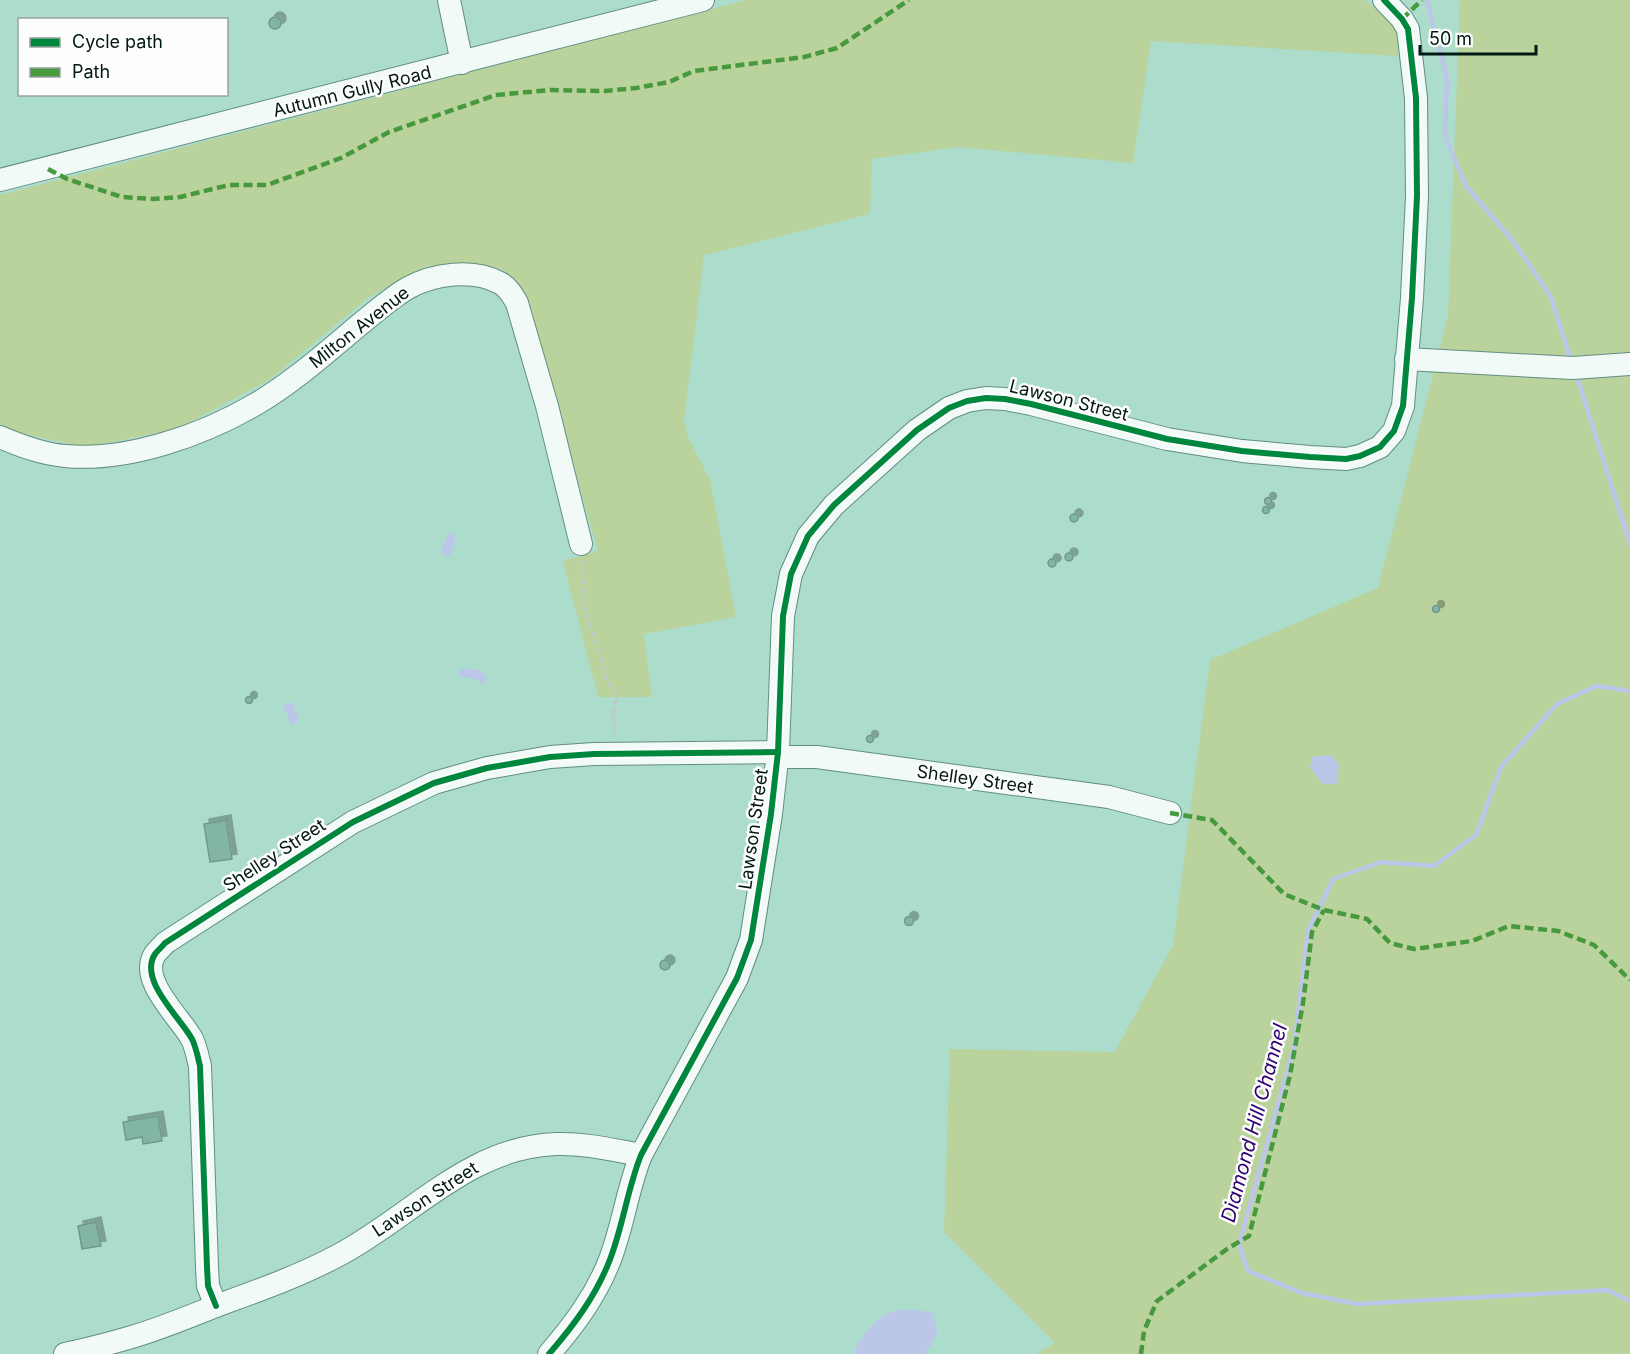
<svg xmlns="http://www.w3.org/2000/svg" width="1630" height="1354" font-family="Inter,sans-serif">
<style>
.green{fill:#bad29c}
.water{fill:#bcc6e9}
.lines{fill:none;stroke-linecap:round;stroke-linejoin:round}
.stream{stroke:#bcc6e9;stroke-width:4.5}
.building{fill:#83b5a6;stroke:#6f988c;stroke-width:1.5;filter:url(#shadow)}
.minor-casing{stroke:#628e82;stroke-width:24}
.path{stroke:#bdcbc6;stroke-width:3;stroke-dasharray:6 3;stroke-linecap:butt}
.minor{stroke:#f2faf7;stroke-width:22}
.quiet{stroke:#46993c;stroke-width:4.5;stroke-dasharray:9 4.5;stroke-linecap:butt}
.cycleway-casing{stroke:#fdfdfd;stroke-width:10}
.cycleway{stroke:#00873e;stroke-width:6}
.labels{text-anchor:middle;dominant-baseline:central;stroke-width:5;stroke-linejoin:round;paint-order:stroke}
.street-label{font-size:18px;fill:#001911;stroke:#fdfdfd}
.water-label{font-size:20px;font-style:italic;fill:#2f0071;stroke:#fdfdfd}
</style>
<defs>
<filter id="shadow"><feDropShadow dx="5" dy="-5" stdDeviation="0" flood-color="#0004"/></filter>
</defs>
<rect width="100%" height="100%" fill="#abdccc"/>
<!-- green -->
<g class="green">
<polygon points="746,0 1365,0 1397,27 1398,56 1151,41 1133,163 957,147 872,159 870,214 704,255 684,421 689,439 710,480 736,617 644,634 652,697 598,697 563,561 598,551 524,292 502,269 471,264 427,266 368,298 269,380 177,429 86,447 0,429 0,195"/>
<polygon points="1460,0 1630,0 1630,1354 1036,1354 1055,1343 944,1232 950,1049 1115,1052 1173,945 1210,660 1378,588 1448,317"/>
</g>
<!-- water -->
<g class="water">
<polygon points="451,533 456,542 449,556 445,556 440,552 448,535"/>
<polygon points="465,668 480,670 487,677 483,684 471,677 460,678 460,671"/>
<polygon points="292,702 299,721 291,725 283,705"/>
<polygon points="1331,755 1339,765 1337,784 1323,784 1310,767 1312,757"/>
<path d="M914 1310 931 1312C941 1333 938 1336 924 1354H853C862 1336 874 1317 895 1311 900 1309 908 1310 914 1310Z"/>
</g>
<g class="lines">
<!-- stream -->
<g class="stream">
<polyline points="1427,0 1447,78 1445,136 1466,186 1513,241 1551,297 1571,361"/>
<polyline points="1576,374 1630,544"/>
<polyline points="1630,691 1596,686 1557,704 1501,767 1476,835 1434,866 1381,862 1333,879 1308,931 1294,1048 1239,1244 1248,1271 1302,1293 1357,1304 1607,1290 1630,1301"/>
</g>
</g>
<!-- building -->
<g class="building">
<circle cx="275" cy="23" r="6"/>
<circle cx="1268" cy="501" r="3.5"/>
<circle cx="1266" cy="510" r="3.5"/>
<circle cx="1074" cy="518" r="4"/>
<circle cx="1069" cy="557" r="4"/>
<circle cx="1052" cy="563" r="4"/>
<circle cx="1436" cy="609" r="3.5"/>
<circle cx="249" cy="700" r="3.5"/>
<circle cx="870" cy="739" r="3.5"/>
<polygon points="226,820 232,859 210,862 204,824"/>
<circle cx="909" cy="921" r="4.5"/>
<circle cx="665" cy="965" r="5"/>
<polygon points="158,1116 162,1141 143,1144 142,1137 126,1140 123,1122"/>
<polygon points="96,1222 101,1246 82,1249 78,1226"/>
</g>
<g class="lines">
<!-- minor casing -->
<g class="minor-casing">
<g id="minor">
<polyline points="449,0 462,63"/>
<polyline points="0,180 703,0"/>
<polyline points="1406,359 1573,368 1630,364"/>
<path d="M0 437C21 446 42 454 65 456 127 462 203 435 256 404 295 381 329 350 364 321 378 310 392 297 408 288 433 274 473 268 500 283 508 287 513 296 517 303L547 406 581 544"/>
<polyline points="778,757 817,757 1109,797 1170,813"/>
<path d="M216 1306 208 1286 207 1267 200 1066C198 1058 196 1047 192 1039 180 1017 138 980 155 954 158 950 162 947 165 943L353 822 434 783 487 768 550 757 594 754 778 752"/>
<path d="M65 1354C88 1349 112 1343 135 1336 165 1327 195 1314 224 1303 263 1289 301 1275 337 1256 410 1218 468 1147 556 1144 585 1143 613 1150 641 1155"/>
<path d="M549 1354C574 1325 595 1297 609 1262 623 1227 627 1190 641 1155L737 978 751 940 771 814 778 752 783 616 791 574 808 536 834 505 917 430 949 408 967 401 986 398 1005 399 1031 404 1167 439 1242 451 1310 457 1346 459 1360 456 1380 447 1394 431 1403 406 1412 298 1417 196 1416 98 1408 29 1402 19 1384 0"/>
</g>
</g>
<!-- path -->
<polyline class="path" points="582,560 585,608 608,681 615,694 616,700 613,713 615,737"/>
<!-- minor -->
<use href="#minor" class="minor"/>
<!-- quiet -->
<g class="quiet">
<polyline points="1402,19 1422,0"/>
<polyline points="48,169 67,179 122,197 153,199 180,197 229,185 267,185 341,158 389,132 496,95 551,90 605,91 636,88 669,82 694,71 804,57 837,48 909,0"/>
<polyline points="1170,813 1212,820 1284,894 1324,910 1367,919 1390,943 1414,949 1472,941 1509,926 1558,931 1594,945 1630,980"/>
<polyline points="1141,1354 1144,1331 1157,1301 1227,1249 1249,1236 1290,1075 1303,1003 1312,932 1324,910"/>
</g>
<!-- cycleway casing -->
<g class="cycleway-casing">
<g id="cycleway">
<path d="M216 1306 208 1286 207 1267 200 1066C198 1058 196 1047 192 1039 180 1017 138 980 155 954 158 950 162 947 165 943L353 822 434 783 487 768 550 757 594 754 778 752"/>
<path d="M549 1354C574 1325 595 1297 609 1262 623 1227 627 1190 641 1155L737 978 751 940 771 814 778 752 783 616 791 574 808 536 834 505 917 430 949 408 967 401 986 398 1005 399 1031 404 1167 439 1242 451 1310 457 1346 459 1360 456 1380 447 1394 431 1403 406 1412 298 1417 196 1416 98 1408 29 1402 19 1384 0"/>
</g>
</g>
<!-- cycleway -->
<use href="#cycleway" class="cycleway"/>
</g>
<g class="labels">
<!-- street labels -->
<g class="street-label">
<text transform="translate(352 91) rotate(-14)">Autumn Gully Road</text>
<text transform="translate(359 327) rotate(-38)">Milton Avenue</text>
<text transform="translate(1069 400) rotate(14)">Lawson Street</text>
<text transform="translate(975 779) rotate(8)">Shelley Street</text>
<text transform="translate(753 829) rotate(-82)">Lawson Street</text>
<text transform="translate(274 855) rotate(-33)">Shelley Street</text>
<text transform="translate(425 1199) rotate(-33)">Lawson Street</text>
</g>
<!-- water labels -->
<g class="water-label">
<text transform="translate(1254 1123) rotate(-75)">Diamond Hill Channel</text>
</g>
</g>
<!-- legend -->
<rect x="18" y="18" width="210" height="78" fill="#fdfdfd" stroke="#98a29f" stroke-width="1.5"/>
<rect x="30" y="38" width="30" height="9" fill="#00873e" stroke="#98a29f" stroke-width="1.5"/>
<text x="72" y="48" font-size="18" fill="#001911">Cycle path</text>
<rect x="30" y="68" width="30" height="9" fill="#46993c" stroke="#98a29f" stroke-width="1.5"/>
<text x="72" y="78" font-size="18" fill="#001911">Path</text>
<!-- scale -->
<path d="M1420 45v9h116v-9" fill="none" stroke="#001911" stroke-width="3"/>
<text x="1429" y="45" font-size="18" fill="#001911" stroke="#fdfdfd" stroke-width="4.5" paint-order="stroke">50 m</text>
</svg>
